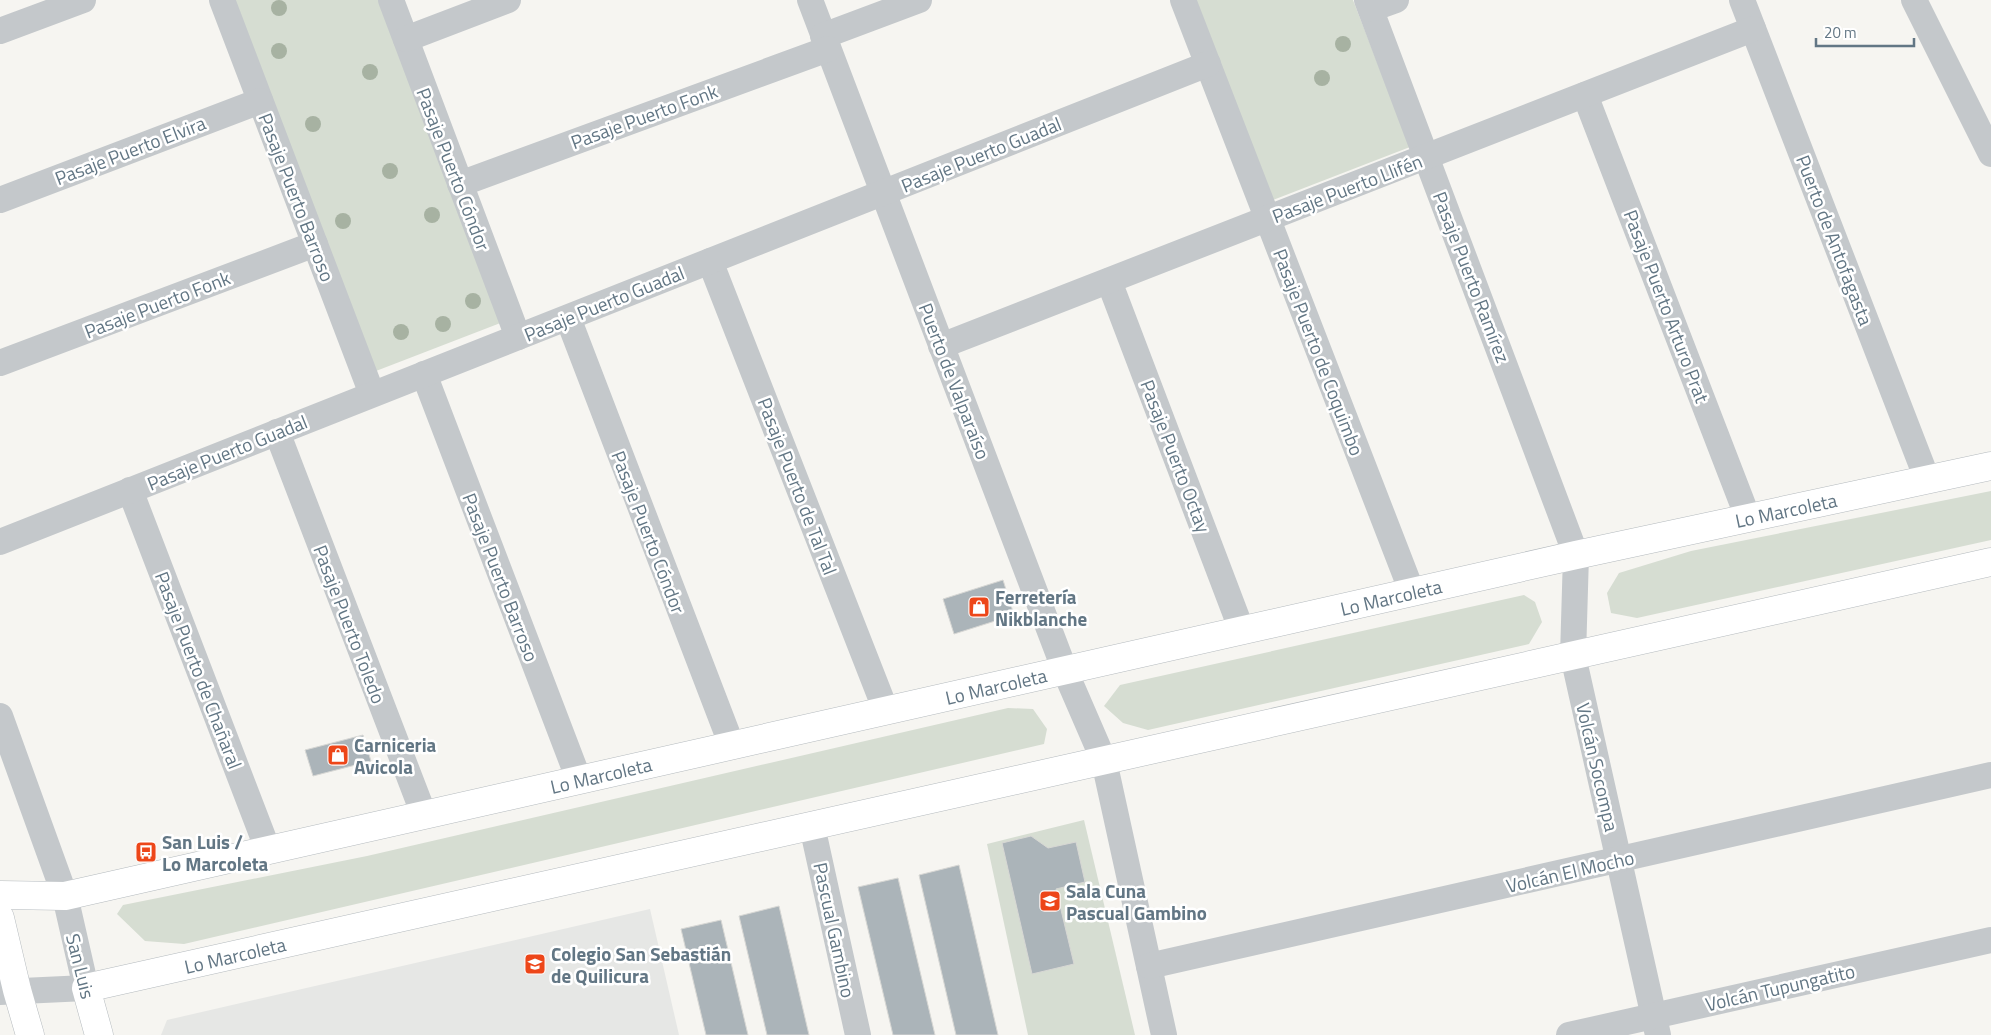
<svg xmlns="http://www.w3.org/2000/svg" width="1991" height="1035" font-family="'Titillium Web',sans-serif">
<style>
.built{fill:#e6e7e5}
.green{fill:#d6ddd2}
.building{fill:#abb4b9;stroke:#d7d7d4}
.lines{fill:none;stroke-linecap:round;stroke-linejoin:round}
.secondary-casing{stroke:#b4babe;stroke-width:29}
.street{stroke:#c4c8cb;stroke-width:26}
.secondary{stroke:#fff;stroke-width:28}
.tree{fill:#a7b2a2}
.labels{text-anchor:middle;dominant-baseline:central;stroke-width:5;stroke-linejoin:round;paint-order:stroke}
.street-label{font-size:19px;fill:#627684;stroke:#fff}
.poi-label{font-size:19px;font-weight:bold;fill:#627684;stroke:#fff;text-anchor:start}
</style>
<rect width="100%" height="100%" fill="#f6f5f1"/>
<!-- built -->
<polygon class="built" points="650,909 679,1035 161,1035 167,1020"/>
<!-- green -->
<g class="green">
<polygon points="235,0 380,0 503,322 376,371"/>
<polygon points="1195,0 1353,0 1410,147 1273,200"/>
<polygon points="1991,491 1991,540 1637,618 1611,613 1607,593 1619,573 1691,551"/>
<polygon points="1524,595 1535,602 1542,622 1529,644 1148,730 1123,723 1104,706 1120,685"/>
<polygon points="1008,708 1033,709 1047,729 1044,744 184,944 145,941 117,914 123,905 367,856"/>
<polygon points="1084,820 1135,1035 1028,1035 987,844"/>
</g>
<!-- building -->
<g class="building">
<polygon points="1003,580 1014,615 954,634 943,599"/>
<polygon points="363,735 371,761 313,776 305,750"/>
<polygon points="1031,836 1048,848 1076,842 1085,882 1056,889 1074,964 1032,974 1002,843"/>
<polygon points="959,865 998,1035 956,1035 919,875"/>
<polygon points="898,878 935,1035 893,1035 858,887"/>
<polygon points="779,906 809,1035 767,1035 739,916"/>
<polygon points="721,920 748,1035 706,1035 681,929"/>
</g>
<g class="lines">
<!-- secondary casing -->
<g class="secondary-casing">
<g id="secondary">
<polyline points="0,895 65,896 1576,555 1991,466"/>
<polyline points="0,918 17,990 30,1035"/>
<polyline points="99,1035 86,988 1991,562"/>
</g>
</g>
<!-- street -->
<g class="street">
<polyline points="222,0 372,394"/>
<polyline points="391,0 518,337"/>
<polyline points="810,0 1065,671 1104,761 1164,1035"/>
<polyline points="1183,0 1412,592"/>
<polyline points="1367,0 1576,555 1573,656 1658,1035"/>
<polyline points="1742,0 1927,479"/>
<polyline points="1914,0 1991,154"/>
<polyline points="1371,9 1396,0"/>
<polyline points="0,31 83,0"/>
<polyline points="823,36 919,0"/>
<polyline points="406,39 508,0"/>
<polyline points="1585,95 1748,518"/>
<polyline points="460,184 828,49"/>
<polyline points="0,200 260,101"/>
<polyline points="710,261 886,711"/>
<polyline points="1109,281 1242,631"/>
<polyline points="568,318 732,746"/>
<polyline points="941,346 1753,29"/>
<polyline points="0,363 315,244"/>
<polyline points="424,374 579,780"/>
<polyline points="277,432 424,815"/>
<polyline points="130,490 268,850"/>
<polyline points="0,542 1208,64"/>
<polyline points="0,716 65,896 86,988 0,992"/>
<polyline points="812,826 858,1035"/>
<polyline points="1149,966 1991,775"/>
<polyline points="1569,1035 1991,940"/>
</g>
<!-- secondary -->
<use href="#secondary" class="secondary"/>
</g>
<!-- trees -->
<g class="tree">
<circle cx="279" cy="8" r="8"/>
<circle cx="1343" cy="44" r="8"/>
<circle cx="279" cy="51" r="8"/>
<circle cx="370" cy="72" r="8"/>
<circle cx="1322" cy="78" r="8"/>
<circle cx="313" cy="124" r="8"/>
<circle cx="390" cy="171" r="8"/>
<circle cx="432" cy="215" r="8"/>
<circle cx="343" cy="221" r="8"/>
<circle cx="473" cy="301" r="8"/>
<circle cx="443" cy="324" r="8"/>
<circle cx="401" cy="332" r="8"/>
</g>
<!-- icons -->
<defs>
<g id="shop-square" transform="scale(1.125)"><rect x="-9" y="-9" width="18" height="18" rx="4" fill="#ed4619" stroke="#fff"/><path d="M-5-2.5h2.3a2.7 3.5 0 0 1 5.4 0H5L5.5 6h-11ZM-1.5-2.5h3a1.5 2.3 0 0 0-3 0Z" fill="#fff"/></g>
<g id="bus-square" transform="scale(1.125)"><rect x="-9" y="-9" width="18" height="18" rx="4" fill="#ed4619" stroke="#fff"/><path d="M-5-6H5V4H4V6H2V4H-2V6H-4V4H-5ZM-3.5-4V0h7V-4ZM-3.5 1.2v1.5H-2V1.2ZM2 1.2v1.5H3.5V1.2Z" fill="#fff"/></g>
<g id="school-square" transform="scale(1.125)"><rect x="-9" y="-9" width="18" height="18" rx="4" fill="#ed4619" stroke="#fff"/><path d="M0-5L7-2L0 1L-7-2ZM-4 1L0 2.5L4 1V4Q0 6-4 4Z" fill="#fff"/></g>
</defs>
<g fill-rule="evenodd">
<use href="#shop-square" x="979" y="607"/>
<use href="#shop-square" x="338" y="755"/>
<use href="#bus-square" x="146" y="852"/>
<use href="#school-square" x="1050" y="901"/>
<use href="#school-square" x="535" y="964"/>
</g>
<g class="labels">
<!-- street labels -->
<g class="street-label">
<text transform="translate(644 116) rotate(-20)">Pasaje Puerto Fonk</text>
<text transform="translate(130 150) rotate(-21)">Pasaje Puerto Elvira</text>
<text transform="translate(981 154) rotate(-22)">Pasaje Puerto Guadal</text>
<text transform="translate(454 169) rotate(69)">Pasaje Puerto Cóndor</text>
<text transform="translate(1347 188) rotate(-21)">Pasaje Puerto Llifén</text>
<text transform="translate(297 197) rotate(69)">Pasaje Puerto Barroso</text>
<text transform="translate(1835 240) rotate(69)">Puerto de Antofagasta</text>
<text transform="translate(1472 277) rotate(69)">Pasaje Puerto Ramírez</text>
<text transform="translate(604 303) rotate(-22)">Pasaje Puerto Guadal</text>
<text transform="translate(157 304) rotate(-21)">Pasaje Puerto Fonk</text>
<text transform="translate(1667 306) rotate(69)">Pasaje Puerto Arturo Prat</text>
<text transform="translate(1319 352) rotate(69)">Pasaje Puerto de Coquimbo</text>
<text transform="translate(955 381) rotate(69)">Puerto de Valparaíso</text>
<text transform="translate(227 452) rotate(-22)">Pasaje Puerto Guadal</text>
<text transform="translate(1176 456) rotate(69)">Pasaje Puerto Octay</text>
<text transform="translate(798 486) rotate(69)">Pasaje Puerto de Tal Tal</text>
<text transform="translate(1786 510) rotate(-12)">Lo Marcoleta</text>
<text transform="translate(649 532) rotate(69)">Pasaje Puerto Cóndor</text>
<text transform="translate(501 577) rotate(69)">Pasaje Puerto Barroso</text>
<text transform="translate(1391 597) rotate(-13)">Lo Marcoleta</text>
<text transform="translate(350 624) rotate(69)">Pasaje Puerto Toledo</text>
<text transform="translate(199 670) rotate(69)">Pasaje Puerto de Chañaral</text>
<text transform="translate(996 686) rotate(-13)">Lo Marcoleta</text>
<text transform="translate(1598 767) rotate(77)">Volcán Socompa</text>
<text transform="translate(601 775) rotate(-13)">Lo Marcoleta</text>
<text transform="translate(1570 871) rotate(-13)">Volcán El Mocho</text>
<text transform="translate(835 930) rotate(78)">Pascual Gambino</text>
<text transform="translate(235 955) rotate(-13)">Lo Marcoleta</text>
<text transform="translate(81 966) rotate(76)">San Luis</text>
<text transform="translate(1780 987) rotate(-13)">Volcán Tupungatito</text>
</g>
<!-- poi labels -->
<g class="poi-label">
<text x="995" y="596">Ferretería<tspan x="995" dy="22">Nikblanche</tspan></text>
<text x="354" y="744">Carniceria<tspan x="354" dy="22">Avicola</tspan></text>
<text x="162" y="841">San Luis /<tspan x="162" dy="22">Lo Marcoleta</tspan></text>
<text x="1066" y="890">Sala Cuna<tspan x="1066" dy="22">Pascual Gambino</tspan></text>
<text x="551" y="953">Colegio San Sebastián<tspan x="551" dy="22">de Quilicura</tspan></text>
</g>
</g>
<!-- scale -->
<path d="M1816 38v8h98v-8" fill="none" stroke="#627684" stroke-width="2.5"/>
<text x="1824" y="38" font-size="15" fill="#627684" stroke="#ffffff" stroke-width="4" paint-order="stroke">20 m</text>
</svg>
